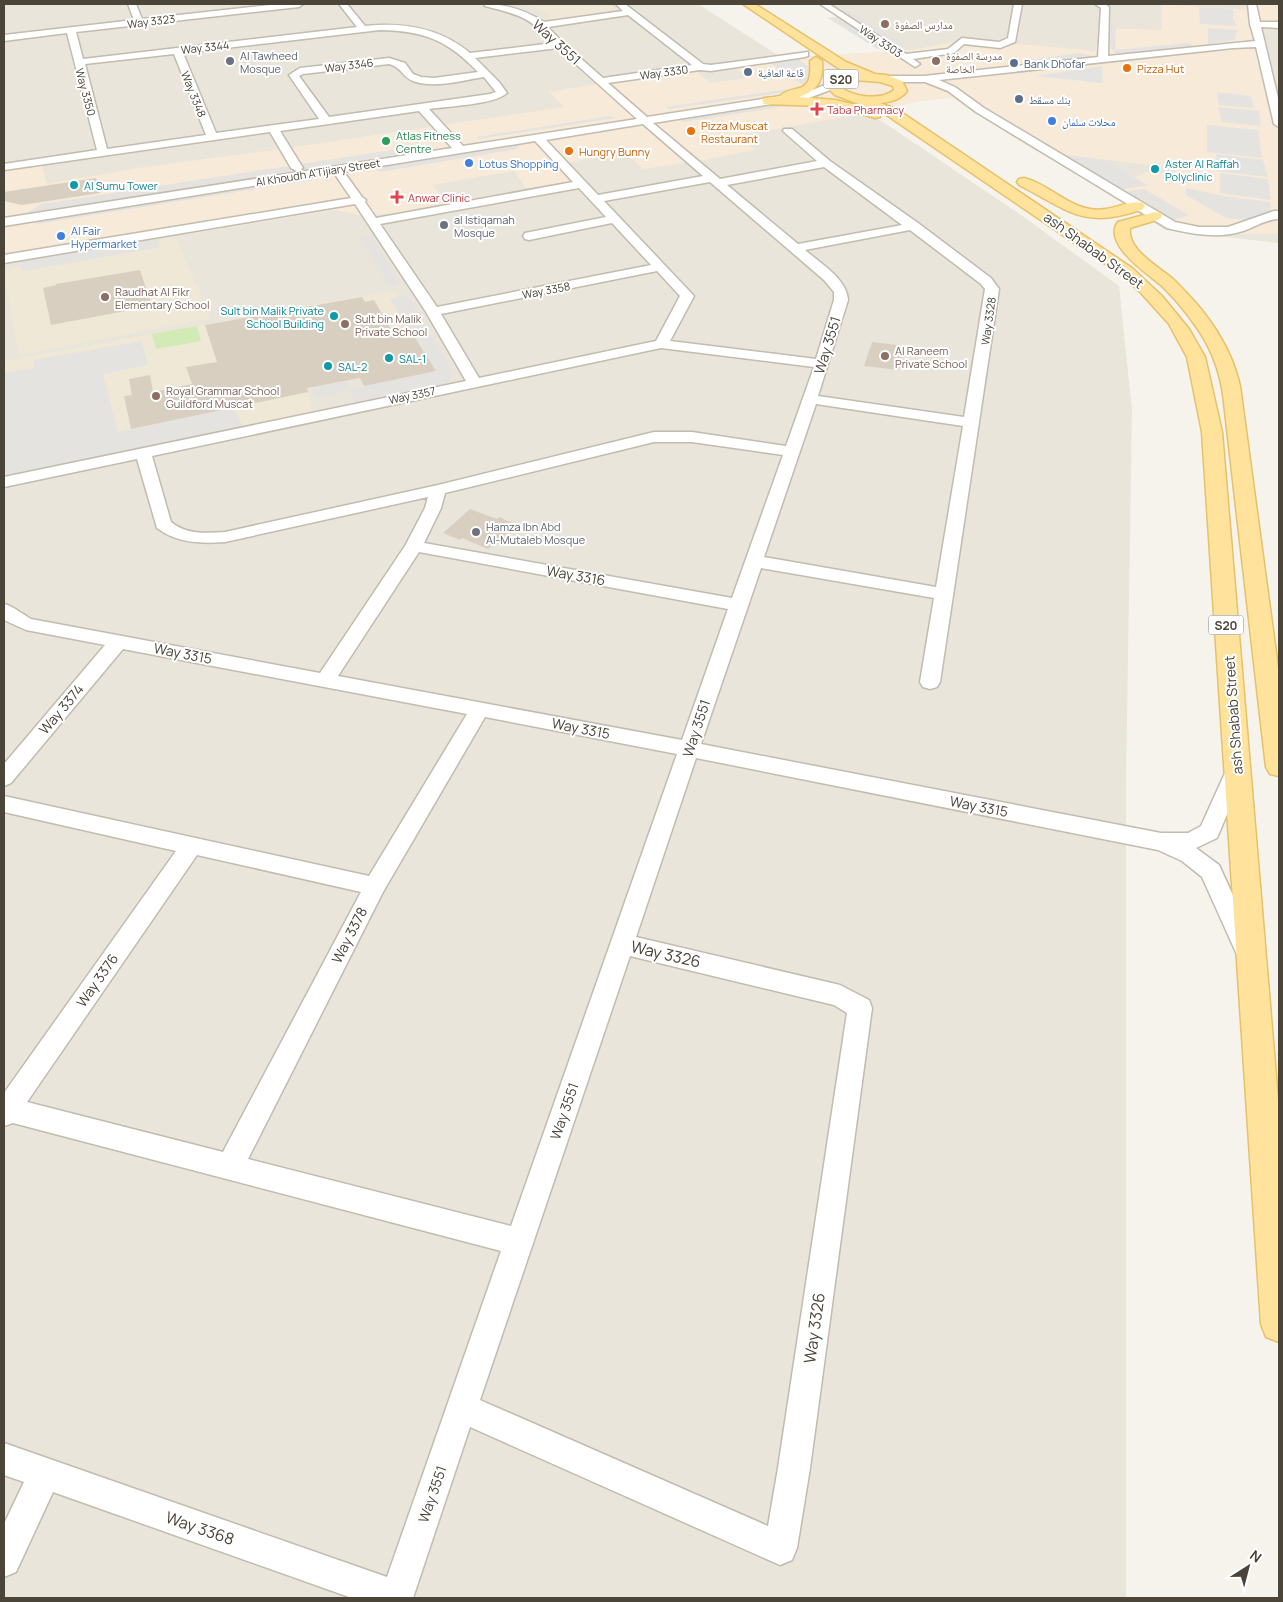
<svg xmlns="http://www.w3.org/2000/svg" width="1283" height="1602" font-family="Manrope,'Noto Naskh Arabic',sans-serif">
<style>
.residential{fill:#eae5da}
.commercial{fill:#f7ead8}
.education{fill:#efe8d6}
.green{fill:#d2eab5}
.parking{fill:#e5e3e0}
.building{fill:#d8cfc1}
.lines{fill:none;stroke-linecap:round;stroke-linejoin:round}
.minor-casing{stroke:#c2bbae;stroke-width:3}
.major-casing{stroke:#e6c16a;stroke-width:3}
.minor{fill:#fff;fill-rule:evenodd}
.major{fill:#ffe39c;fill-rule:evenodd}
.education-dot{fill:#8d6e63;stroke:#fff;stroke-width:2}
.worship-dot{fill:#6b7280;stroke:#fff;stroke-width:2}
.service-dot{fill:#5c6f8a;stroke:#fff;stroke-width:2}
.food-dot{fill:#e8710a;stroke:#fff;stroke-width:2}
.health-dot{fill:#e0444e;stroke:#fff;stroke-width:2}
.shop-dot{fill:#3f7fe0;stroke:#fff;stroke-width:2}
.leisure-dot{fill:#2e9e5b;stroke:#fff;stroke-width:2}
.culture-dot{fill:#0f9aa8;stroke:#fff;stroke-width:2}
.labels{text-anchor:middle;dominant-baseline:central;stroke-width:4;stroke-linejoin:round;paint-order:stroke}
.far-street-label{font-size:11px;fill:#4b4439;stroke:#fff}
.far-education-label{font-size:11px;fill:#785e54;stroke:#fff;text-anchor:start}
.far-worship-label{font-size:11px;fill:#5b616d;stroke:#fff;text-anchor:start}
.far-service-label{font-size:11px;fill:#4e5e75;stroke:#fff;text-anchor:start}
.far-food-label{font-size:11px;fill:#c56008;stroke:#fff;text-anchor:start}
.far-health-label{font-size:11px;fill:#be3a42;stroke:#fff;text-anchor:start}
.far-shop-label{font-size:11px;fill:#366cbe;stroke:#fff;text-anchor:start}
.far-leisure-label{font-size:11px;fill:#27864d;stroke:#fff;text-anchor:start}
.far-culture-label{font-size:11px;fill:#0d838f;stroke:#fff;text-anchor:start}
.shield{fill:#fff;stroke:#817c74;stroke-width:1}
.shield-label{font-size:12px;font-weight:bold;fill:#4b4439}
.street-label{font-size:14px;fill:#4b4439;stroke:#fff}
.near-street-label{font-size:16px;fill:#4b4439;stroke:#fff}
</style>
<rect width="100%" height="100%" fill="#f6f3ec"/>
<!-- residential -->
<g class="residential">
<polygon points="4,4 698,4 895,130 1021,215 1119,286 1132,410 1126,782 1126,1598 4,1598"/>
<polygon points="818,4 1279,4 1279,243 1165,230 927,73"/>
</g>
<!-- commercial -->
<polygon class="commercial" points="1161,4 1252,10 1252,4 1279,4 1279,25 1257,24 1279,126 1279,234 1223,234 1165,224 1102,191 1146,172 1169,174 1178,171 1166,167 1035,151 952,98 921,101 860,114 738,136 755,150 699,161 643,169 624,152 561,164 573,177 567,182 526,188 514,171 432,185 448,202 400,213 361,215 333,210 4,264 4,164 40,160 47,184 138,168 288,148 564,107 549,92 627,79 694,70 711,83 747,78 734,65 786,57 912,50 969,39 1095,51 1103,28 1162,30"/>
<!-- education -->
<g class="education">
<polygon points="517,4 609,4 617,10 614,12 556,20 551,18 542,10"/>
<polygon points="176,238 211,318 19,355 4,275 21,265 22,271 82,261 161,247 158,241"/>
<polygon points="394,290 398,297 390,299 410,333 298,354 280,311"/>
<polygon points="272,312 276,316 308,392 313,412 18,473 4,473 4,361"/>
</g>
<!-- green -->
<polygon class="green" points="197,326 201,341 156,349 152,334"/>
<!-- parking -->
<g class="parking">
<polygon points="1199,7 1233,9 1233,19 1237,26 1200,24"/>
<polygon points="847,10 906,45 897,46 839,11"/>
<polygon points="837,17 888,48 877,49 828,18"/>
<polygon points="1109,26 1116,27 1115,50 1189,43 1194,47 1118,54 1111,49"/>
<polygon points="1208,28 1238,30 1234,40 1208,44"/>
<polygon points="1079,53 1100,58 1040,65 1030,60"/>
<polygon points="786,58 798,59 810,68 783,72 771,63 778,62 775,59"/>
<polygon points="1102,66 1103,83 1035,76"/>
<polygon points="808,69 810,72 809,80 803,85 785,73"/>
<polygon points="788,89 794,91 669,109 666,107"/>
<polygon points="1217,92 1251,96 1254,108 1219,105"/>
<polygon points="787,103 792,105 684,122 678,120"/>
<polygon points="1218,107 1259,111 1261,126 1222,122"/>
<polygon points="611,116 616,118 478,139 477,137"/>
<polygon points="1207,125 1258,130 1262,158 1207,152"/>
<polygon points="519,145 517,149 380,172 373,168"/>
<polygon points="418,146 427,150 27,213 41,204"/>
<polygon points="1216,154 1263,160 1268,177 1217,171"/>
<polygon points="1062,155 1108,161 1147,185 1120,190"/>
<polygon points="1220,173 1268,179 1271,200 1220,193"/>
<polygon points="311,178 312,180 38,224 30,221"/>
<polygon points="1186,188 1224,196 1270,202 1274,223 1226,218 1186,195"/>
<polygon points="1144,189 1189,215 1172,220 1124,192"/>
<polygon points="372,236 400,285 390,287 361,238"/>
<polygon points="155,238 161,247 22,271 18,261"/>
<polygon points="407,295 447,362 452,376 450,381 442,386 355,404 349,390 317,399 312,388 346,381 349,389 436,371 390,299"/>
<polygon points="142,341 148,365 103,374 118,432 233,406 243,427 12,474 4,472 4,373 34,368 33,360"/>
</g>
<!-- building -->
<g class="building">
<polygon points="96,178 100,193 22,205 4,201 4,192"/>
<polygon points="140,270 152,306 51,325 43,288 56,285 56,284"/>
<polygon points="362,297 365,302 374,300 395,336 412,333 436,371 364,386 360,378 307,388 308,392 131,429 124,396 132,395 129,379 150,375 153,392 192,384 186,367 217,362 205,325"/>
<polygon points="872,342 905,346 899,370 864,366"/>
<polygon points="470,509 497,519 499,517 517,525 488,549 462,538 460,540 443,533"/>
</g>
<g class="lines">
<!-- minor casing -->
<g class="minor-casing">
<g id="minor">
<path d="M128 4H136L142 19 279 4H303L299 7 76 32 83 59 357 27 339 4H347L365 26C404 22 440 28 470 53L553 43C529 16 519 15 485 6L484 4C506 4 525 10 544 22L623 11 616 4H625L703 64 711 65 808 52V56L805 57 711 71 700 70 608 83 647 117 807 92 830 83H838V87L809 98 653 123 720 179 817 161 783 131 784 129H792L830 161 918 223 991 278 999 289 940 682 937 687 930 689 923 687 920 682 934 598 761 568 701 744 1161 833H1188L1201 826 1230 762 1237 759 1244 762 1247 767 1217 838 1196 848 1219 865 1258 950 1254 957 1246 960 1238 957 1202 877 1182 861 1158 850 696 758 636 937 840 985 869 1000 872 1008 810 1468 797 1548 792 1560 780 1565 470 1427 413 1598H352L53 1492 16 1572 4 1577V1524L24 1482 4 1475V1443L387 1577 501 1251 13 1123 4 1126V1093L176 851 4 812V796L369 876 467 714 123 649 11 783 4 786V764L105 645 26 630 4 620V604C13 606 22 614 31 619L320 673 405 546 425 508 428 497 225 542C201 544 177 543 157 528L137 459 4 487V477L466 381 426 312 355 204 4 263V255L351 198 334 173 4 226V218L452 148 419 111 280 131 303 168 297 171 291 168 270 132 4 170V164L97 150 67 33 4 41V35L134 20ZM628 15 692 65 603 78 563 43 548 27ZM380 30C425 31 447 40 478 72L434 78 421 77 413 74 405 63 389 58 300 68 289 75 319 119 216 133 183 53ZM558 48 637 119 463 146 429 109C447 106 494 105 507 93L499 82 475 58ZM174 54 206 135 107 149 85 64ZM389 64C403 68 401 76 413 81 434 89 463 80 484 77L496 92 490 94 329 117 299 76 303 74ZM643 124 703 176 598 195 546 140ZM535 141 573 182 376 218 365 202 366 200 362 197 344 172ZM824 167 902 225 798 244 727 185ZM710 182 824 280 834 292V300L816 359 670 341 694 296 604 201ZM579 188 606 217 525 233 523 236 525 239 529 240 612 223 651 265 437 307 380 224ZM910 230 981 284 985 289 964 417 818 396 848 300C847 279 820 263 805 250ZM657 271 680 296 656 341 479 378 441 314ZM661 348 814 367 786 446 692 432H654L438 485 225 532C205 533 187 535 171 522L152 456ZM816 404 963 426 936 587 764 557ZM654 442H692L783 455 732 598 424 543 441 508 445 493ZM419 552 728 609 682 740 338 676ZM485 717 677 754 511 1226 248 1159 383 892ZM197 855 361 892 223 1152 27 1102ZM630 956 834 1005 847 1013 778 1468 768 1526 480 1400Z"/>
<polygon points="820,4 829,4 906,54 948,49 962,38 999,42 1008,38 1014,4 1022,4 1015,42 1000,48 964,44 954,53 913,59 920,64 915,67"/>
<path d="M1095 4H1105L1109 7 1108 56 1255 41 1250 24 1248 4H1256L1260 22H1279V28L1261 27 1279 102V127L1274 124 1256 47 1233 48 939 80 955 87 984 108 1175 222 1199 227H1228L1274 211H1279V219C1266 219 1255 227 1243 231 1218 239 1192 234 1167 228L976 112 948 91 925 82H886L881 79 886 76H924L1098 57 1101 8Z"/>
</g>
</g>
<!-- major casing -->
<g class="major-casing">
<g id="major">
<path d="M743 4H755L846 62 875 74 886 75 902 81 907 91C900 100 890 102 880 103L898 110 1132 268 1162 296 1189 329 1205 357 1222 432 1279 1112V1342L1266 1337 1261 1324 1202 432 1187 357 1169 324 1141 293 1120 274 888 116 880 112V117L875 118 848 110 822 106 764 104 762 101 764 98 779 97C793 82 813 99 810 61L816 57 822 61C824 80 817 91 799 97L835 100 869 108 835 95 828 88 835 78 852 73 838 68ZM855 80 880 82 893 86 894 90C881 101 853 97 840 87L844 83Z"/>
<path d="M1024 178C1048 184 1066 205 1090 209 1110 213 1129 199 1143 203L1145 206 1143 209C1084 230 1070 211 1019 185L1017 182 1019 179Z"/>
<path d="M1155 212 1160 213 1162 216 1160 219 1130 228C1127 250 1158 266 1173 279 1184 290 1195 301 1204 313 1221 335 1234 359 1240 386L1279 675V776L1270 774 1266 767 1223 394C1219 367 1209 343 1192 321 1183 308 1173 297 1162 286 1148 274 1102 244 1118 222Z"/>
</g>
</g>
<!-- minor -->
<use href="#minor" class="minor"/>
<!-- major -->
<use href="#major" class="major"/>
</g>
<!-- markers -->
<g class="education-dot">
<circle cx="885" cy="24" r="5"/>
<circle cx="936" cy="61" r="5"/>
<circle cx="105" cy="297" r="5"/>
<circle cx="345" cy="324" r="5"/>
<circle cx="885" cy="356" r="5"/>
<circle cx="156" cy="396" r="5"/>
</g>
<g class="worship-dot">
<circle cx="230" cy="61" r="5"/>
<circle cx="444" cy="225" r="5"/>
<circle cx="476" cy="532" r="5"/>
</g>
<g class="service-dot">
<circle cx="1014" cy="63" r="5"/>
<circle cx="748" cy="72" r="5"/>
<circle cx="1019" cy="99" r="5"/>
</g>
<g class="food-dot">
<circle cx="1127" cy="68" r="5"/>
<circle cx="691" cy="131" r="5"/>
<circle cx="569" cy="151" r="5"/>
</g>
<g class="health-dot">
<path d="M814.5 101.5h5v5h5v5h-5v5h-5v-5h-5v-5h5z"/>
<path d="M394.5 189.5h5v5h5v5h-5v5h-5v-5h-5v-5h5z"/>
</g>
<g class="shop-dot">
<circle cx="1052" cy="121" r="5"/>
<circle cx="469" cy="163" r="5"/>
<circle cx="61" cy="236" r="5"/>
</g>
<circle class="leisure-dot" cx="386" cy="141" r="5"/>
<g class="culture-dot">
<circle cx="1155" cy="169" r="5"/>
<circle cx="74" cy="185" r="5"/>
<circle cx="334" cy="316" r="5"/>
<circle cx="389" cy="358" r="5"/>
<circle cx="328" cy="366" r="5"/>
</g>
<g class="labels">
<!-- far-street labels -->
<g class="far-street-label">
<text transform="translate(151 21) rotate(-7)">Way 3323</text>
<text transform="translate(881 41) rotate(33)">Way 3303</text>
<text transform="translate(205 47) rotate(-6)">Way 3344</text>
<text transform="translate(349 65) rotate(-7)">Way 3346</text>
<text transform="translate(664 72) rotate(-8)">Way 3330</text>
<text transform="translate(86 92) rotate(75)">Way 3350</text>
<text transform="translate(194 94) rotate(68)">Way 3348</text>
<text transform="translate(318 172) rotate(-9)">Al Khoudh A'Tijiary Street</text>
<text transform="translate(546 290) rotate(-11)">Way 3358</text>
<text transform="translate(988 321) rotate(-82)">Way 3328</text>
<text transform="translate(412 395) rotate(-12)">Way 3357</text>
</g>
<!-- far-education labels -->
<g class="far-education-label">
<text x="895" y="24">مدارس الصفوة</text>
<text x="946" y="55">مدرسة الصفوة<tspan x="946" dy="13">الخاصة</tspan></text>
<text x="115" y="291">Raudhat Al Fikr<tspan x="115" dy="13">Elementary School</tspan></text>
<text x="355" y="318">Sult bin Malik<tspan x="355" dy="13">Private School</tspan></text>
<text x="895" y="350">Al Raneem<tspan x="895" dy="13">Private School</tspan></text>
<text x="166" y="390">Royal Grammar School<tspan x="166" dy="13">Guildford Muscat</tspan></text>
</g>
<!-- far-worship labels -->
<g class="far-worship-label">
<text x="240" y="55">Al Tawheed<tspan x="240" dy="13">Mosque</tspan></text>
<text x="454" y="219">al Istiqamah<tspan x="454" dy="13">Mosque</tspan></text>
<text x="486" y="526">Hamza Ibn Abd<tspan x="486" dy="13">Al-Mutaleb Mosque</tspan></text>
</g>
<!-- far-service labels -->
<g class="far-service-label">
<text x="1024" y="63">Bank Dhofar</text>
<text x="758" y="72">قاعة العافية</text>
<text x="1029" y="99">بنك مسقط</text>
</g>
<!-- far-food labels -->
<g class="far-food-label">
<text x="1137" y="68">Pizza Hut</text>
<text x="701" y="125">Pizza Muscat<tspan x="701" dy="13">Restaurant</tspan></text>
<text x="579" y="151">Hungry Bunny</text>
</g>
<!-- far-health labels -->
<g class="far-health-label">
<text x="827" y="109">Taba Pharmacy</text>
<text x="408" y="197">Anwar Clinic</text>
</g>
<!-- far-shop labels -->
<g class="far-shop-label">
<text x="1062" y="121">محلات سلمان</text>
<text x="479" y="163">Lotus Shopping</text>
<text x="71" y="230">Al Fair<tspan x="71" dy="13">Hypermarket</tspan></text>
</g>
<!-- far-leisure labels -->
<g class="far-leisure-label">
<text x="396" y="135">Atlas Fitness<tspan x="396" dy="13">Centre</tspan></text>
</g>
<!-- far-culture labels -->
<g class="far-culture-label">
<text x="1165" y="163">Aster Al Raffah<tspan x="1165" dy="13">Polyclinic</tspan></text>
<text x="84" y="185">Al Sumu Tower</text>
<text x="324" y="310" text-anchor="end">Sult bin Malik Private<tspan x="324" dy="13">School Building</tspan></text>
<text x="399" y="358">SAL-1</text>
<text x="338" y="366">SAL-2</text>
</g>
<!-- shield labels -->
<g class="shield">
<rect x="823.5" y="69.5" width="35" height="19" rx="4"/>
<rect x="1208.5" y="615.5" width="35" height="19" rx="4"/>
</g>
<g class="shield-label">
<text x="841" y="79">S20</text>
<text x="1226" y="625">S20</text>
</g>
<!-- street labels -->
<g class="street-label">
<text transform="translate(557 42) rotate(42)">Way 3551</text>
<text transform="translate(1094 250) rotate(36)">ash Shabab Street</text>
<text transform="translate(827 345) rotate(-73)">Way 3551</text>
<text transform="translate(576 575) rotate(10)">Way 3316</text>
<text transform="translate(183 653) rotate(11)">Way 3315</text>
<text transform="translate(61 709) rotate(-50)">Way 3374</text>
<text transform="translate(1233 715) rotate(-94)">ash Shabab Street</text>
<text transform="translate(581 728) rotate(11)">Way 3315</text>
<text transform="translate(696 728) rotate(-72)">Way 3551</text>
<text transform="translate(979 806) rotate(11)">Way 3315</text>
<text transform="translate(349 935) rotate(-63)">Way 3378</text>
<text transform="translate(97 980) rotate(-55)">Way 3376</text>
<text transform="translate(564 1111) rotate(-71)">Way 3551</text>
<text transform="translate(432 1494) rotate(-71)">Way 3551</text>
</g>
<!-- near-street labels -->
<g class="near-street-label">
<text transform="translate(666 954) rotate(13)">Way 3326</text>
<text transform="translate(814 1328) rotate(-82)">Way 3326</text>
<text transform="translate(200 1528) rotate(19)">Way 3368</text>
</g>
</g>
<!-- border -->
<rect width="1283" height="1602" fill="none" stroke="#4b4439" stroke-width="10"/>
<!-- north arrow -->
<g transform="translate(1248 1567) rotate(36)" stroke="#ffffff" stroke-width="4" paint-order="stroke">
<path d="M0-4L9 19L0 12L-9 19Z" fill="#4b4439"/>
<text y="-8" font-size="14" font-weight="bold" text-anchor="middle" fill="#4b4439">N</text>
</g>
</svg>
